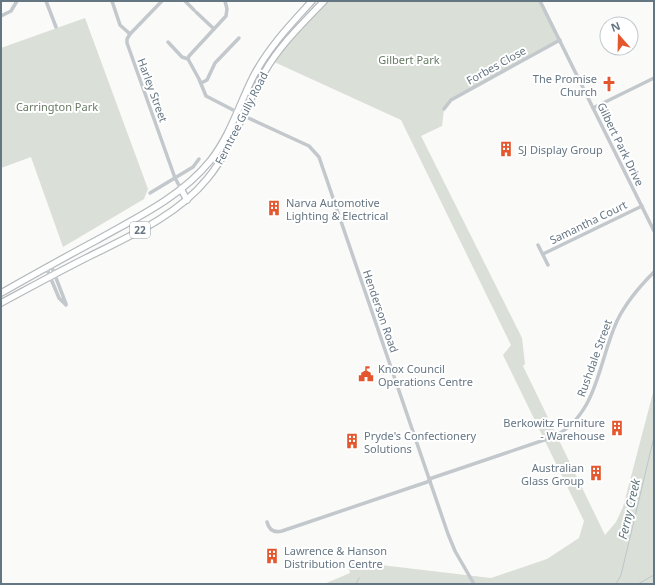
<svg xmlns="http://www.w3.org/2000/svg" width="655" height="585" font-family="'Noto Sans',sans-serif">
<style>
.green{fill:#dadfd7}
.lines{fill:none;stroke-linecap:round;stroke-linejoin:round}
.stream{stroke:#bbc7cb;stroke-width:1}
.primary-casing{stroke:#b5babe;stroke-width:8}
.street{stroke:#c3c8cc;stroke-width:3.5}
.primary{stroke:#fff;stroke-width:5.5}
.labels{text-anchor:middle;dominant-baseline:central;stroke-width:4;stroke-linejoin:round;paint-order:stroke}
.shield{fill:#fff;stroke:#939fa8;stroke-width:1}
.shield-label{font-size:10px;font-weight:bold;fill:#657683}
.park-label{font-size:11px;fill:#687a64;stroke:#fff}
.street-label{font-size:11px;fill:#657683;stroke:#fff}
.poi-label{font-size:11px;fill:#657683;stroke:#fff;text-anchor:start}
.water-label{font-size:12px;font-style:italic;fill:#60757c;stroke:#fff}
</style>
<rect width="100%" height="100%" fill="#fafaf8"/>
<!-- green -->
<g class="green">
<polygon points="324,1 540,1 560,40 451,100 444,109 442,126 421,136 522,338 525,364 523,366 605,535 616,522 623,507 654,389 654,584 324,584 350,573 347,561 491,578 547,559 579,538 584,521 503,355 511,345 401,120 272,61"/>
<polygon points="85,18 148,189 144,199 63,247 31,157 1,168 1,48"/>
</g>
<g class="lines">
<!-- stream -->
<g class="stream">
<polyline points="356,584 359,578"/>
<polyline points="616,584 621,575 654,437"/>
<polyline points="638,584 654,575"/>
</g>
<!-- primary casing -->
<g class="primary-casing">
<g id="primary">
<polyline points="181,189 187,200"/>
<path d="M1 293C33 275 65 257 97 240 136 218 181 197 210 161 230 136 239 105 253 77 268 48 290 25 312 1"/>
<path d="M1 303C29 288 58 272 86 258 128 237 177 216 207 179 233 148 244 108 264 73 279 46 303 23 324 1"/>
</g>
</g>
<!-- street -->
<g class="street">
<polyline points="46,1 56,27"/>
<polyline points="112,1 120,25 130,34"/>
<polyline points="162,1 130,34 127,39 127,43 175,178 181,189"/>
<polyline points="185,1 194,10"/>
<polyline points="225,1 227,9 226,16 189,56 188,59 199,79 206,96 237,112"/>
<polyline points="540,1 654,231"/>
<polyline points="196,12 214,29"/>
<polyline points="1,16 11,11 17,1"/>
<polyline points="168,42 182,57 188,59"/>
<polyline points="201,83 207,80 215,63 239,38"/>
<polyline points="593,108 654,78"/>
<polyline points="444,109 451,100 560,40"/>
<polyline points="244,116 309,146 319,157 448,534 455,551 474,584"/>
<polyline points="150,193 193,167 199,159"/>
<polyline points="538,245 548,265"/>
<polyline points="543,254 642,206"/>
<polyline points="51,265 66,304"/>
<polyline points="46,267 59,298 66,305"/>
<path d="M429 479 553 437C598 415 598 362 617 321 626 302 639 287 654 272"/>
<path d="M267 522C269 530 274 533 282 531L430 481"/>
</g>
<!-- primary -->
<use href="#primary" class="primary"/>
</g>
<!-- icons -->
<defs>
<g id="church-bare" transform="scale(1.2)"><path d="M-1.2-6h2.4v3.5h3.3v2.4h-3.3V6h-2.4V-.1h-3.3v-2.4h3.3Z" fill="#e4572e" stroke="#fff" stroke-width="2.5" paint-order="stroke"/></g>
<g id="building-bare" transform="scale(1.2)"><path d="M-4-6H4V6H1V3H-1V6H-4ZM-2.5-4.3h1.7v1.8h-1.7ZM.8-4.3h1.7v1.8H.8ZM-2.5-1h1.7V.8h-1.7ZM.8-1h1.7V.8H.8Z" fill="#e4572e" stroke="#fff" stroke-width="2.5" paint-order="stroke"/></g>
<g id="civic-bare" transform="scale(1.2)"><path d="M-.6-6.5H3V-4.5H.6V-3L4-1V1h2V6H-6V1h2V-1L-.6-3ZM-1.2 2.5V6h2.4V2.5Z" fill="#e4572e" stroke="#fff" stroke-width="2.5" paint-order="stroke"/></g>
</defs>
<g fill-rule="evenodd">
<use href="#church-bare" x="609" y="84"/>
<use href="#building-bare" x="506" y="149"/>
<use href="#building-bare" x="274" y="208"/>
<use href="#civic-bare" x="366" y="374"/>
<use href="#building-bare" x="617" y="428"/>
<use href="#building-bare" x="352" y="441"/>
<use href="#building-bare" x="596" y="473"/>
<use href="#building-bare" x="272" y="556"/>
</g>
<g class="labels">
<!-- shield labels -->
<rect class="shield" x="130" y="222" width="20" height="16" rx="3"/>
<g class="shield-label">
<text x="140" y="230">22</text>
</g>
<!-- park labels -->
<g class="park-label">
<text x="409" y="59">Gilbert Park</text>
<text x="57" y="106">Carrington Park</text>
</g>
<!-- street labels -->
<g class="street-label">
<text transform="translate(496 65) rotate(-29)">Forbes Close</text>
<text transform="translate(153 90) rotate(70)">Harley Street</text>
<text transform="translate(241 118) rotate(-63)">Ferntree Gully Road</text>
<text transform="translate(621 144) rotate(64)">Gilbert Park Drive</text>
<text transform="translate(588 222) rotate(-26)">Samantha Court</text>
<text transform="translate(381 311) rotate(71)">Henderson Road</text>
<text transform="translate(594 358) rotate(-70)">Rushdale Street</text>
</g>
<!-- poi labels -->
<g class="poi-label">
<text x="597" y="78" text-anchor="end">The Promise<tspan x="597" dy="13">Church</tspan></text>
<text x="518" y="149">SJ Display Group</text>
<text x="286" y="202">Narva Automotive<tspan x="286" dy="13">Lighting &amp; Electrical</tspan></text>
<text x="378" y="368">Knox Council<tspan x="378" dy="13">Operations Centre</tspan></text>
<text x="605" y="422" text-anchor="end">Berkowitz Furniture<tspan x="605" dy="13">- Warehouse</tspan></text>
<text x="364" y="435">Pryde's Confectionery<tspan x="364" dy="13">Solutions</tspan></text>
<text x="584" y="467" text-anchor="end">Australian<tspan x="584" dy="13">Glass Group</tspan></text>
<text x="284" y="550">Lawrence &amp; Hanson<tspan x="284" dy="13">Distribution Centre</tspan></text>
</g>
<!-- water labels -->
<g class="water-label">
<text transform="translate(629 509) rotate(-77)">Ferny Creek</text>
</g>
</g>
<!-- border -->
<rect width="655" height="585" fill="none" stroke="#657683" stroke-width="4"/>
<!-- north arrow -->
<g transform="translate(619 36) rotate(340)"><circle r="19" fill="#ffffff" stroke="#c1c8cd"/>
<path d="M0-3L7 15L0 10L-7 15Z" fill="#e4572e"/>
<text y="-6" font-size="11" font-weight="bold" text-anchor="middle" fill="#657683">N</text>
</g>
</svg>
